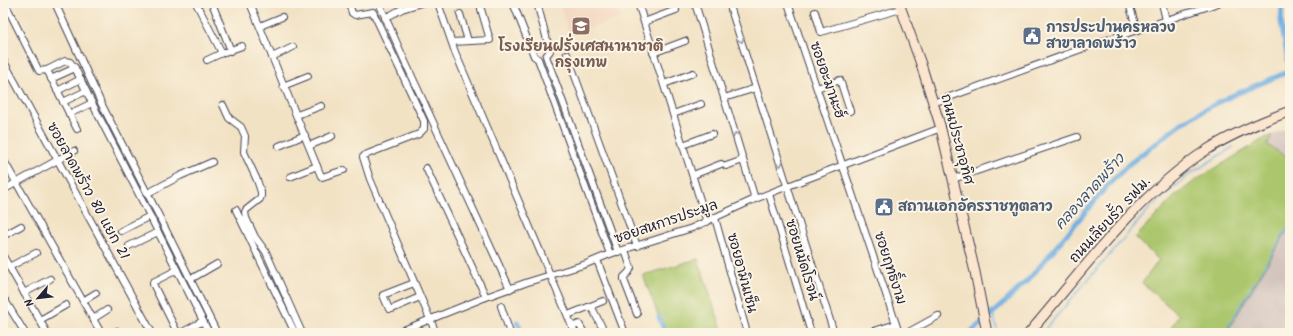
<svg xmlns="http://www.w3.org/2000/svg" width="1293" height="336" font-family="Kalam,'Playpen Sans Thai',sans-serif">
<style>
.built{fill:#f2d4be}
.industrial{fill:#cfc0ba}
.green{fill:#abc66c;stroke:#667454}
.lines{fill:none;stroke-linecap:round;stroke-linejoin:round}
.stream{stroke:#6fafe2;stroke-width:1.5}
.canal{stroke:#6fafe2;stroke-width:5}
.street-casing{stroke:#413f50;stroke-width:8}
.secondary-casing{stroke:#413f50;stroke-width:11}
.street{stroke:#fff;stroke-width:6}
.secondary{stroke:#fbe5cf;stroke-width:9}
.oneway{stroke:#9c9ca7}
.labels{text-anchor:middle;dominant-baseline:central;stroke-width:4;stroke-linejoin:round;paint-order:stroke}
.service-label{font-size:14px;font-weight:bold;fill:#4e5e75;stroke:#fcf5e5;text-anchor:start}
.education-label{font-size:14px;font-weight:bold;fill:#785e54;stroke:#fcf5e5}
.street-label{font-size:14px;fill:#22223b;stroke:#fcf5e5}
.water-label{font-size:15px;font-style:italic;fill:#3d5375;stroke:#fcf5e5}
</style>
<rect width="100%" height="100%" fill="#fcf5e5"/>
<filter id="ink" filterUnits="userSpaceOnUse"><feTurbulence type="fractalNoise" baseFrequency=".025" numOctaves="2"/><feDisplacementMap in="SourceGraphic" scale="8" xChannelSelector="R" yChannelSelector="G"/><feConvolveMatrix kernelMatrix="1 2 1 2 8 2 1 2 1" color-interpolation-filters="sRGB"/></filter>
<filter id="wash" filterUnits="userSpaceOnUse"><feTurbulence type="fractalNoise" baseFrequency=".012" numOctaves="4" result="noise"/><feDisplacementMap in="SourceGraphic" scale="16" xChannelSelector="R" yChannelSelector="G"/><feGaussianBlur stdDeviation="0.9" result="paint"/><feColorMatrix in="noise" values="0 0 0 0 0 0 0 0 0 0 0 0 0 0 0 0 0 1.4 0 .05"/><feComposite in="paint" operator="in"/></filter>
<g filter="url(#wash)">
<rect width="100%" height="100%" fill="#f2e2c4"/>
<!-- built -->
<polygon class="built" points="559,3 616,3 621,18 569,34"/>
<!-- industrial -->
<g class="industrial">
<polygon points="1290,127 1290,159 1266,145 1272,135"/>
<polygon points="1290,226 1290,333 1226,333"/>
</g>
<!-- green -->
<g class="green">
<polygon points="1272,135 1267,145 1290,159 1290,226 1226,333 1168,333 1179,315 1142,283 1159,260 1135,238 1175,196 1196,180 1265,138"/>
<polygon points="698,259 723,333 667,333 661,317 658,315 643,275"/>
</g>
<g class="lines">
<!-- stream -->
<g class="stream">
<polyline points="993,313 998,333"/>
<polyline points="1042,333 1150,208 1190,174 1233,147"/>
<polyline points="1224,333 1290,224"/>
</g>
<!-- canal -->
<g class="canal">
<polyline points="1282,3 1281,22 1290,71"/>
<polyline points="659,317 665,333"/>
<polyline points="517,322 523,333"/>
<polyline points="970,333 1003,304 1030,278 1108,185 1129,164 1182,123 1206,109 1231,96 1290,71"/>
</g>
</g>
</g>
<g filter="url(#ink)">
<g class="lines">
<!-- street casing -->
<g class="street-casing">
<g id="street">
<polyline points="5,3 39,71 47,70 65,61 70,62 75,68 92,103 150,216"/>
<polyline points="55,3 101,103 159,216 217,333"/>
<polyline points="196,3 222,53 242,46"/>
<polyline points="212,3 231,51"/>
<polyline points="250,3 321,176 322,177 344,170"/>
<polyline points="349,3 352,13 355,15 373,12 424,121 424,129 419,134 365,155 363,157 370,179 436,333"/>
<polyline points="379,3 403,57 510,289"/>
<polyline points="438,3 455,52 575,333"/>
<polyline points="513,3 534,56 538,59 610,254"/>
<polyline points="537,3 550,51 546,56 618,252"/>
<polyline points="638,3 707,222"/>
<polyline points="695,3 755,199"/>
<polyline points="729,3 834,333"/>
<polyline points="788,3 899,333"/>
<polyline points="1162,3 1166,20"/>
<polyline points="1130,7 1137,30"/>
<polyline points="815,12 821,32 901,9"/>
<polyline points="460,14 468,41"/>
<polyline points="385,18 402,9 421,3"/>
<polyline points="644,22 676,10"/>
<polyline points="260,26 282,17"/>
<polyline points="452,42 490,40 481,9"/>
<polyline points="653,53 685,41"/>
<polyline points="567,54 637,246"/>
<polyline points="272,57 293,47"/>
<polyline points="3,60 152,333"/>
<polyline points="207,60 222,53"/>
<polyline points="47,70 77,129"/>
<polyline points="51,79 75,68"/>
<polyline points="664,84 693,73"/>
<polyline points="283,86 308,76"/>
<polyline points="817,88 840,80 850,111"/>
<polyline points="57,91 81,79"/>
<polyline points="724,98 756,88"/>
<polyline points="63,102 86,91"/>
<polyline points="933,103 1095,44 1218,3"/>
<polyline points="223,105 229,118 241,127 245,136 244,152 257,180 261,192 261,196 260,199 246,210 245,212 246,218 255,237 266,252 302,333"/>
<polyline points="69,114 92,103"/>
<polyline points="673,114 701,104"/>
<polyline points="297,115 321,106"/>
<polyline points="683,145 712,134"/>
<polyline points="279,146 305,135"/>
<polyline points="309,146 332,136"/>
<polyline points="3,159 101,333"/>
<polyline points="726,166 743,160"/>
<polyline points="426,168 486,297"/>
<polyline points="693,175 721,164"/>
<polyline points="290,177 317,166"/>
<polyline points="953,179 1077,137"/>
<polyline points="3,190 74,151"/>
<polyline points="148,193 180,176 212,162"/>
<polyline points="769,194 811,333"/>
<polyline points="236,210 295,333"/>
<polyline points="715,218 747,333"/>
<polyline points="121,231 150,216 158,232"/>
<polyline points="3,236 21,226"/>
<polyline points="129,246 158,232 177,270 153,282 153,284 177,332 181,333 203,321 209,333"/>
<polyline points="625,250 631,268 629,272 624,277 624,280 637,314"/>
<polyline points="3,256 47,333"/>
<polyline points="597,260 625,333"/>
<polyline points="9,267 36,253"/>
<polyline points="177,270 203,321"/>
<polyline points="191,279 217,264"/>
<polyline points="414,283 383,295 389,309 392,309 420,297"/>
<polyline points="24,293 50,279"/>
<polyline points="3,297 25,333"/>
<polyline points="83,301 96,293"/>
<polyline points="501,306 510,333"/>
<polyline points="591,306 605,333"/>
<polyline points="568,315 603,301"/>
<polyline points="93,319 107,310"/>
<polyline points="40,320 66,305"/>
<polyline points="572,327 579,324 584,333"/>
<polyline points="114,333 117,331"/>
<polyline points="396,333 486,297 528,282 586,264 610,254 692,228 755,199 788,186 941,128"/>
<polyline points="868,333 896,324"/>
<polyline points="907,333 938,316"/>
</g>
</g>
<!-- secondary casing -->
<g class="secondary-casing">
<g id="secondary">
<polyline points="899,3 921,64 940,125 975,272 987,333"/>
<path d="M1029 333C1084 269 1134 198 1205 151 1231 134 1261 122 1290 111"/>
</g>
</g>
<!-- street -->
<use href="#street" class="street"/>
<!-- secondary -->
<use href="#secondary" class="secondary"/>
</g>
<!-- one-way arrows -->
<defs><path id="oneway-chevron" d="M-2-3.5L2.5 0L-2 3.5" fill="none" stroke-width="1.6" stroke-linecap="round" stroke-linejoin="round"/></defs>
<g class="oneway">
<use href="#oneway-chevron" transform="translate(741 40) rotate(72)"/>
<use href="#oneway-chevron" transform="translate(736 135) rotate(-107)"/>
<use href="#oneway-chevron" transform="translate(780 164) rotate(72)"/>
</g>
</g>
<!-- icons -->
<defs>
<g id="school-square" transform="scale(1)"><rect x="-9" y="-9" width="18" height="18" rx="4" fill="#8d6e63" stroke="#fcf5e5"/><path d="M0-5L7-2L0 1L-7-2ZM-4 1L0 2.5L4 1V4Q0 6-4 4Z" fill="#fff"/></g>
<g id="civic-square" transform="scale(1)"><rect x="-9" y="-9" width="18" height="18" rx="4" fill="#5c6f8a" stroke="#fcf5e5"/><path d="M-.6-6.5H3V-4.5H.6V-3L4-1V1h2V6H-6V1h2V-1L-.6-3ZM-1.2 2.5V6h2.4V2.5Z" fill="#fff"/></g>
</defs>
<g fill-rule="evenodd">
<use href="#school-square" x="581" y="26"/>
<use href="#civic-square" x="1032" y="36"/>
<use href="#civic-square" x="884" y="207"/>
</g>
<g class="labels">
<!-- service labels -->
<g class="service-label">
<text x="1046" y="28">การประปานครหลวง<tspan x="1046" dy="16">สาขาลาดพร้าว</tspan></text>
<text x="898" y="207">สถานเอกอัครราชทูตลาว</text>
</g>
<!-- education labels -->
<g class="education-label">
<text x="581" y="47">โรงเรียนฝรั่งเศสนานาชาติ<tspan x="581" dy="16">กรุงเทพ</tspan></text>
</g>
<!-- street labels -->
<g class="street-label">
<text transform="translate(827 80) rotate(71)">ซอยอะมานะฮ์</text>
<text transform="translate(957 139) rotate(75)">ถนนประชาอุทิศ</text>
<text transform="translate(88 191) rotate(61)">ซอยลาดพร้าว 80 แยก 21</text>
<text transform="translate(1110 220) rotate(-47)">ถนนเลียบรั้ว รฟม.</text>
<text transform="translate(666 222) rotate(-19)">ซอยสหการประมูล</text>
<text transform="translate(802 260) rotate(73)">ซอยหมัดโรจน์</text>
<text transform="translate(890 268) rotate(72)">ซอยฤทธิ์งาม</text>
<text transform="translate(742 273) rotate(75)">ซอยอามินเซ็น</text>
</g>
<!-- water labels -->
<g class="water-label">
<text transform="translate(1090 192) rotate(-48)">คลองลาดพร้าว</text>
</g>
</g>
<!-- margin -->
<rect width="1293" height="336" fill="none" stroke="#fcf5e5" stroke-width="16"/>
<!-- north arrow -->
<g transform="translate(38 298) rotate(242)" stroke="#fcf5e5" stroke-width="3" paint-order="stroke">
<path d="M0-3L7 15L0 10L-7 15Z" fill="#22223b"/>
<text y="-6" font-size="11" font-weight="bold" text-anchor="middle" fill="#22223b">N</text>
</g>
</svg>
